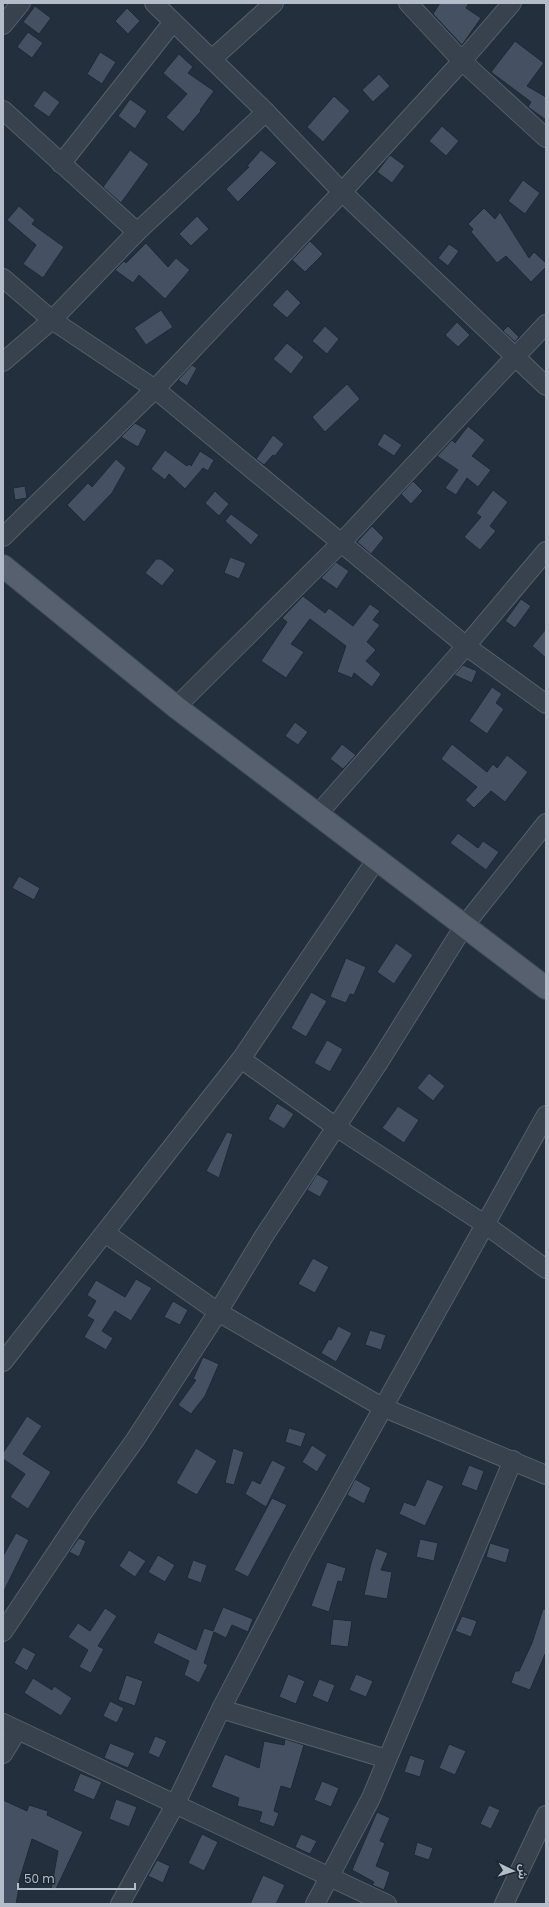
<svg xmlns="http://www.w3.org/2000/svg" width="549" height="1907" font-family="Poppins,'Noto Sans Arabic',sans-serif">
<style>
.building{fill:#455162;stroke:#1f2835}
.lines{fill:none;stroke-linecap:round;stroke-linejoin:round}
.minor-casing{stroke:#565f6c;stroke-width:20}
.major-casing{stroke:#414a57;stroke-width:24}
.minor{stroke:#38414e;stroke-width:18}
.major{stroke:#56606e;stroke-width:22}
</style>
<rect width="100%" height="100%" fill="#242f3e"/>
<!-- building -->
<g class="building">
<polygon points="440,3 469,3 466,8 481,18 462,45 433,14"/>
<polygon points="35,6 51,18 39,34 23,22"/>
<polygon points="127,8 140,21 128,34 115,21"/>
<polygon points="28,32 43,43 32,58 17,47"/>
<polygon points="515,41 544,63 527,86 546,97 546,120 528,107 531,102 491,72"/>
<polygon points="100,52 116,62 102,84 87,74"/>
<polygon points="179,54 193,67 188,73 214,91 200,110 201,111 183,132 166,117 187,94 163,73"/>
<polygon points="379,74 390,86 373,102 362,90"/>
<polygon points="44,90 60,102 49,117 33,106"/>
<polygon points="334,96 350,111 323,142 307,127"/>
<polygon points="130,99 147,111 135,129 118,116"/>
<polygon points="442,126 459,141 446,156 429,141"/>
<polygon points="130,150 149,164 121,203 103,187"/>
<polygon points="261,150 277,163 238,202 226,189 249,167 247,166"/>
<polygon points="390,155 405,166 392,183 377,172"/>
<polygon points="523,180 540,193 525,214 508,201"/>
<polygon points="19,206 35,220 32,224 64,247 43,278 23,264 36,245 7,220"/>
<polygon points="484,208 495,219 500,212 529,258 534,252 546,263 546,267 531,282 506,256 497,263 471,232 473,229 468,224"/>
<polygon points="197,216 209,229 191,246 179,234"/>
<polygon points="310,241 323,254 305,272 292,260"/>
<polygon points="146,243 168,267 176,258 190,270 165,299 139,275 133,283 115,270 124,261 126,263"/>
<polygon points="449,244 459,251 448,266 438,258"/>
<polygon points="287,289 301,303 287,318 272,305"/>
<polygon points="161,310 173,327 146,345 134,328"/>
<polygon points="457,322 470,335 458,347 445,335"/>
<polygon points="325,326 339,339 327,354 312,341"/>
<polygon points="508,326 519,337 515,342 503,331"/>
<polygon points="287,343 304,357 291,374 273,359"/>
<polygon points="192,365 197,368 187,386 178,380"/>
<polygon points="347,384 360,399 325,432 312,417"/>
<polygon points="135,423 147,430 138,447 121,437"/>
<polygon points="468,426 485,440 472,456 491,470 478,487 467,478 456,495 445,488 458,470 437,456 452,440 455,443"/>
<polygon points="384,433 402,445 394,456 377,445"/>
<polygon points="273,435 284,444 275,456 273,455 264,465 256,459"/>
<polygon points="165,450 187,466 189,464 191,466 200,451 214,460 208,471 203,468 185,489 169,474 165,480 151,469"/>
<polygon points="116,459 126,468 112,493 84,522 67,505 88,483 92,487"/>
<polygon points="413,481 423,491 411,504 401,494"/>
<polygon points="25,486 27,498 15,500 13,488"/>
<polygon points="493,490 508,502 490,526 496,531 480,550 464,537 481,517 476,513"/>
<polygon points="215,491 229,504 219,516 205,503"/>
<polygon points="231,514 259,535 251,545 225,521"/>
<polygon points="372,526 384,538 371,554 357,542"/>
<polygon points="230,557 246,563 239,579 224,573"/>
<polygon points="156,559 161,559 175,570 162,586 145,573"/>
<polygon points="336,562 349,571 337,589 321,578"/>
<polygon points="303,596 325,613 329,608 353,626 370,604 380,611 373,620 380,625 367,642 376,650 366,661 381,674 372,687 354,673 352,678 337,672 346,646 310,619 291,644 304,652 286,678 261,661 287,622 282,618"/>
<polygon points="521,599 531,606 515,628 505,621"/>
<polygon points="546,629 546,658 532,646"/>
<polygon points="463,665 477,671 472,683 454,675"/>
<polygon points="492,687 502,694 496,703 504,709 487,734 469,721"/>
<polygon points="295,722 308,732 298,745 285,736"/>
<polygon points="342,744 356,755 343,769 330,759"/>
<polygon points="452,744 487,772 493,764 497,768 507,755 528,772 505,802 491,791 474,808 465,800 477,787 441,759"/>
<polygon points="458,833 478,848 483,841 499,852 486,870 450,843"/>
<polygon points="19,876 40,888 34,900 12,888"/>
<polygon points="396,943 413,955 394,984 377,972"/>
<polygon points="346,958 366,967 354,995 350,994 346,1003 330,997"/>
<polygon points="311,992 327,1001 306,1037 291,1028"/>
<polygon points="327,1040 343,1049 330,1072 314,1063"/>
<polygon points="429,1073 445,1086 433,1101 417,1088"/>
<polygon points="277,1103 294,1114 284,1129 268,1119"/>
<polygon points="398,1106 419,1120 404,1143 382,1128"/>
<polygon points="227,1132 233,1134 219,1178 206,1171"/>
<polygon points="317,1174 329,1181 320,1197 307,1190"/>
<polygon points="313,1258 329,1267 315,1293 298,1284"/>
<polygon points="136,1279 152,1288 131,1321 115,1311 102,1331 113,1338 106,1350 84,1337 94,1320 87,1316 96,1301 87,1295 96,1280 125,1297"/>
<polygon points="173,1301 188,1310 180,1325 164,1317"/>
<polygon points="338,1326 352,1333 336,1362 321,1353 329,1339 331,1340"/>
<polygon points="370,1330 386,1335 381,1350 365,1345"/>
<polygon points="203,1357 219,1364 205,1396 191,1414 178,1405 196,1380 193,1379"/>
<polygon points="27,1416 42,1426 23,1454 51,1472 28,1509 10,1497 25,1474 3,1459 3,1453"/>
<polygon points="289,1428 306,1433 301,1447 285,1442"/>
<polygon points="312,1445 327,1455 317,1472 302,1462"/>
<polygon points="196,1448 217,1461 197,1495 176,1483"/>
<polygon points="233,1448 244,1452 234,1485 225,1483"/>
<polygon points="272,1460 286,1467 266,1507 245,1494 252,1480 260,1484"/>
<polygon points="469,1465 484,1471 477,1491 461,1485"/>
<polygon points="355,1479 371,1488 364,1504 347,1495"/>
<polygon points="427,1479 444,1486 425,1526 399,1514 404,1502 415,1506"/>
<polygon points="272,1498 287,1505 248,1577 234,1570"/>
<polygon points="16,1533 29,1540 3,1593 3,1556"/>
<polygon points="79,1538 86,1541 79,1557 69,1552"/>
<polygon points="420,1539 438,1543 434,1561 416,1557"/>
<polygon points="490,1543 510,1549 506,1563 486,1557"/>
<polygon points="376,1548 388,1553 381,1570 392,1572 387,1599 364,1595 371,1563"/>
<polygon points="129,1550 146,1561 135,1577 119,1566"/>
<polygon points="158,1555 175,1565 165,1582 148,1572"/>
<polygon points="193,1560 207,1565 201,1583 187,1578"/>
<polygon points="327,1562 346,1568 342,1582 338,1581 329,1612 311,1606"/>
<polygon points="223,1607 253,1619 248,1632 232,1625 226,1638 214,1632 204,1663 208,1665 199,1683 184,1675 189,1661 153,1643 158,1632 196,1650 204,1628 213,1631"/>
<polygon points="105,1608 117,1616 98,1646 104,1649 91,1673 79,1667 88,1650 68,1637 78,1623 90,1631"/>
<polygon points="543,1609 546,1609 546,1652 530,1690 511,1683 515,1671 519,1671 532,1643"/>
<polygon points="462,1616 477,1621 471,1637 455,1631"/>
<polygon points="333,1619 352,1621 348,1647 330,1645"/>
<polygon points="23,1647 36,1654 27,1671 14,1663"/>
<polygon points="288,1674 305,1681 296,1704 279,1697"/>
<polygon points="356,1674 373,1681 366,1697 349,1690"/>
<polygon points="126,1675 143,1681 135,1706 118,1700"/>
<polygon points="33,1678 52,1690 54,1686 72,1698 61,1716 24,1693"/>
<polygon points="319,1679 335,1685 328,1703 312,1696"/>
<polygon points="110,1701 124,1708 117,1723 103,1716"/>
<polygon points="155,1736 167,1741 159,1758 148,1753"/>
<polygon points="285,1739 304,1745 291,1789 281,1786 274,1811 279,1813 274,1827 259,1822 262,1812 237,1806 239,1798 211,1787 225,1754 259,1768 264,1741 284,1745"/>
<polygon points="110,1743 135,1753 128,1768 104,1758"/>
<polygon points="449,1744 466,1751 455,1775 439,1768"/>
<polygon points="410,1755 425,1760 420,1777 404,1772"/>
<polygon points="80,1773 102,1782 94,1800 73,1791"/>
<polygon points="322,1781 339,1788 331,1807 314,1800"/>
<polygon points="116,1799 137,1807 129,1827 109,1819"/>
<polygon points="3,1800 27,1811 29,1805 48,1811 47,1815 83,1832 55,1891 51,1890 58,1851 32,1839 17,1888 19,1888 16,1904 3,1904"/>
<polygon points="489,1805 500,1810 491,1829 480,1824"/>
<polygon points="377,1812 390,1818 380,1841 385,1843 376,1866 390,1872 384,1890 372,1885 374,1882 352,1870"/>
<polygon points="202,1834 218,1842 204,1871 188,1863"/>
<polygon points="301,1834 317,1841 310,1854 295,1847"/>
<polygon points="417,1842 433,1848 429,1860 414,1855"/>
<polygon points="157,1860 170,1866 163,1883 148,1876"/>
<polygon points="263,1875 285,1885 276,1904 250,1904"/>
</g>
<g class="lines">
<!-- minor casing -->
<g class="minor-casing">
<g id="minor">
<polyline points="154,3 266,112 342,192 546,386"/>
<polyline points="408,3 462,61 546,138"/>
<polyline points="3,25 21,3"/>
<polyline points="212,59 274,3"/>
<polyline points="3,110 137,232"/>
<polyline points="61,164 173,22"/>
<polyline points="3,278 52,320 155,389 466,646 546,704"/>
<polyline points="3,362 52,320 137,232 266,112"/>
<polyline points="3,537 155,389 342,192 462,61 512,3"/>
<polyline points="176,707 341,543 546,324"/>
<polyline points="317,815 466,646 546,551"/>
<polyline points="241,1059 336,1127 486,1225 546,1269"/>
<polyline points="105,1233 218,1312 382,1407 546,1475"/>
<polyline points="3,1362 241,1059 376,860"/>
<polyline points="3,1632 84,1511 135,1440 218,1312 264,1236 379,1062 464,926 546,823"/>
<polyline points="221,1709 387,1759"/>
<polyline points="3,1723 387,1904"/>
<polyline points="3,1754 17,1731"/>
<polyline points="120,1904 175,1805 221,1709 300,1557 546,1115"/>
<polyline points="315,1904 371,1798 513,1460"/>
<polyline points="504,1904 546,1815"/>
</g>
</g>
<!-- major casing -->
<g class="major-casing">
<polyline id="major" points="3,566 176,707 546,988"/>
</g>
<!-- minor -->
<use href="#minor" class="minor"/>
<!-- major -->
<use href="#major" class="major"/>
</g>
<!-- border -->
<rect width="549" height="1907" fill="none" stroke="#b4bcc9" stroke-width="8"/>
<!-- north arrow -->
<g transform="translate(513 1871) rotate(95)" stroke="#1d2633" stroke-width="3" paint-order="stroke">
<path d="M0-3L7 15L0 10L-7 15Z" fill="#b4bcc9"/>
<text y="-6" font-size="11" font-weight="bold" text-anchor="middle" fill="#b4bcc9">ش</text>
</g>
<!-- scale -->
<path d="M18 1883v6h117v-6" fill="none" stroke="#b4bcc9" stroke-width="2"/>
<text x="24" y="1883" font-size="12" fill="#b4bcc9" stroke="#1d2633" stroke-width="3" paint-order="stroke">50 m</text>
</svg>
